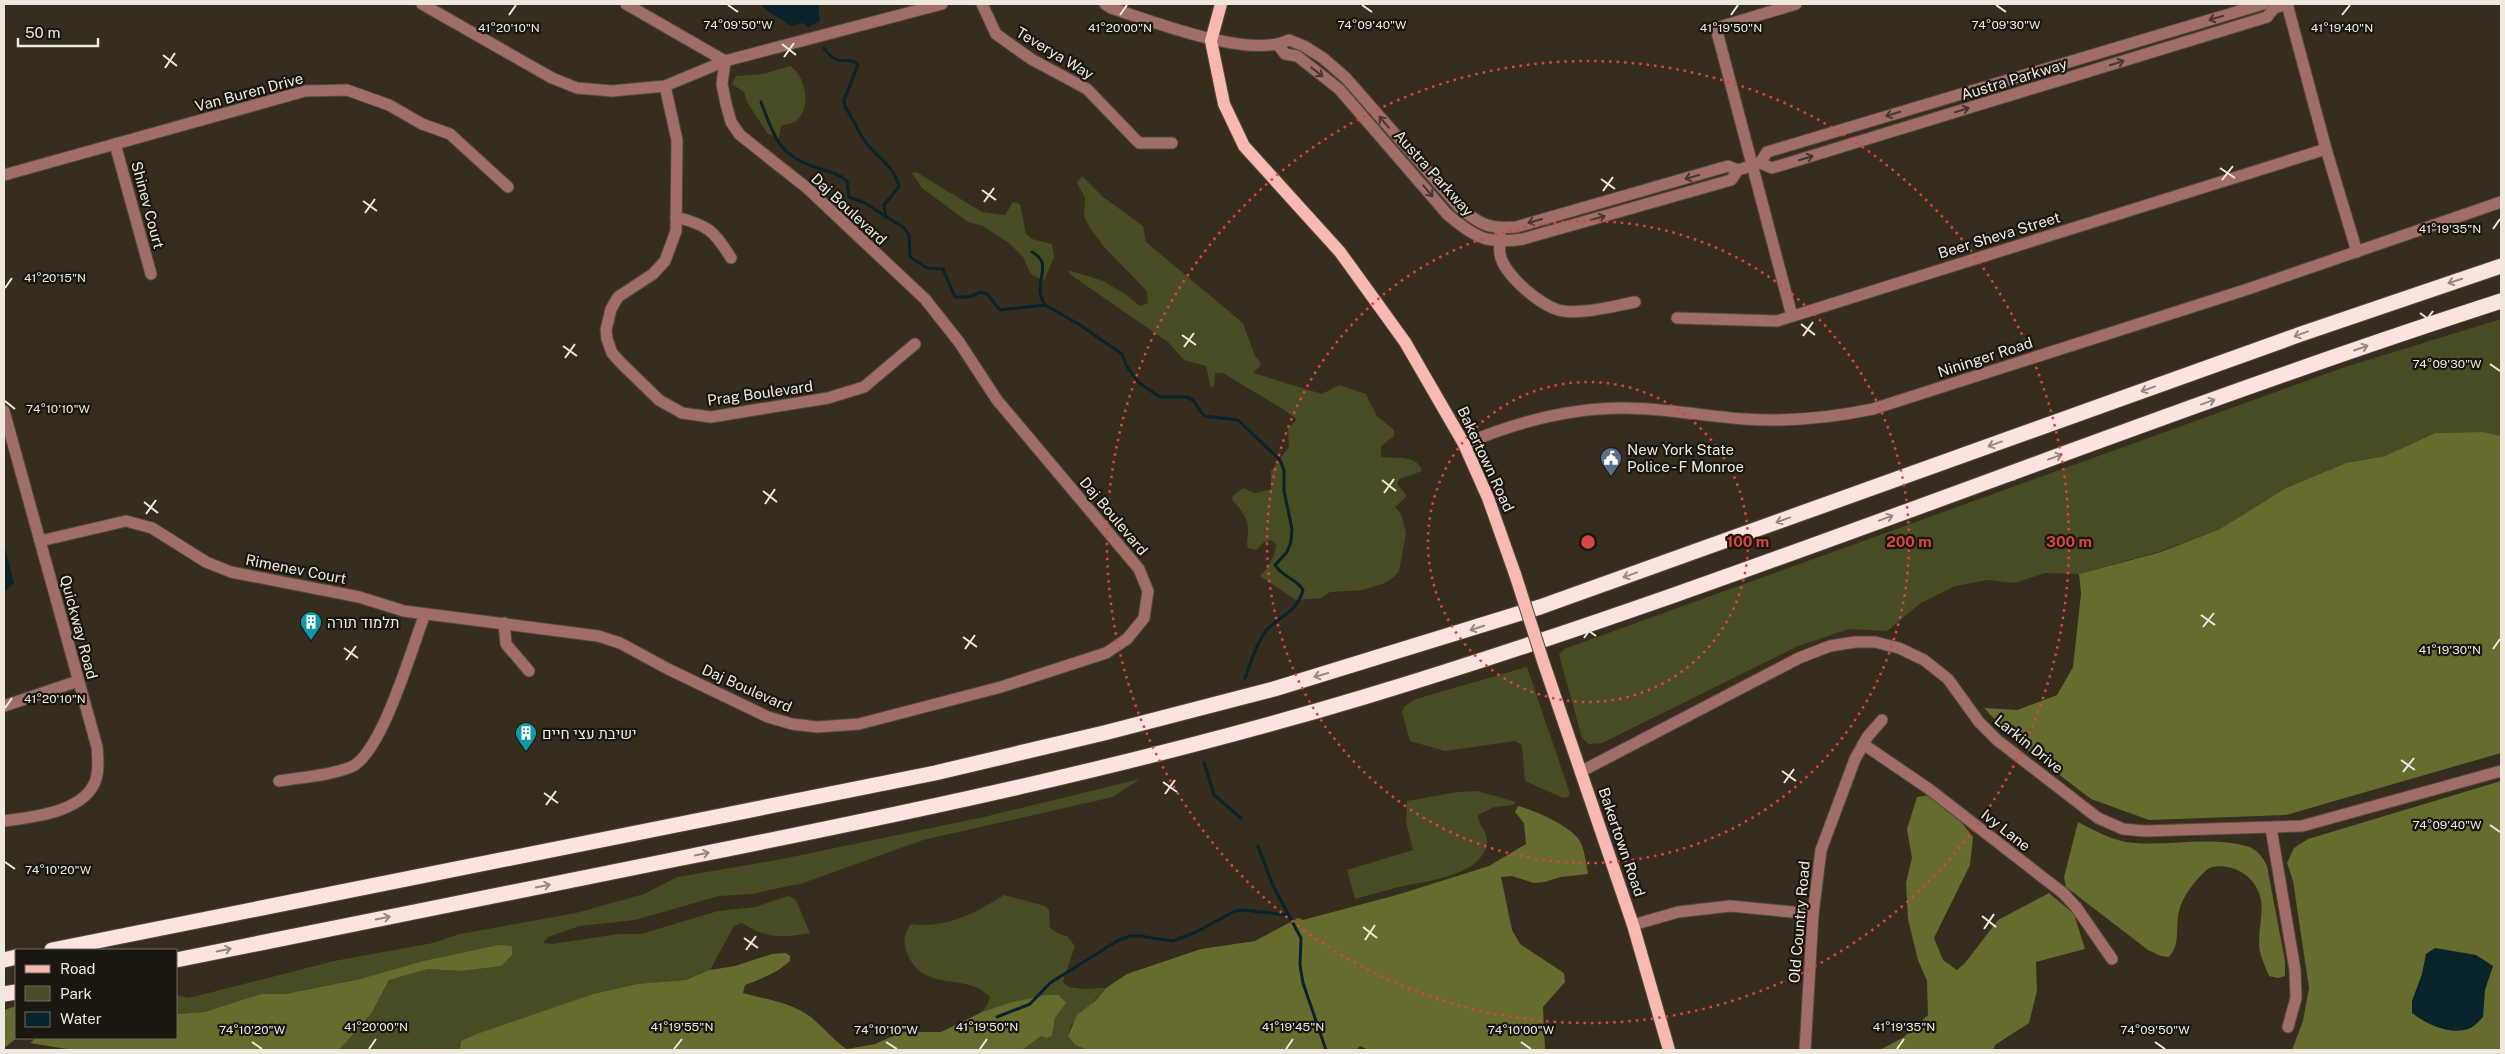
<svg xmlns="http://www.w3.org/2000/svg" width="2505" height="1054" font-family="'Public Sans',Heebo,sans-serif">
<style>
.green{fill:#484c23}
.forest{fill:#656c2d}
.water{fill:#08232a}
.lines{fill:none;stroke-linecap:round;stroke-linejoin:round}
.stream{stroke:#08232a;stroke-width:3}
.minor-casing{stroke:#534b3e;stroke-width:13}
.major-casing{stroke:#534b3e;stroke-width:14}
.highway-casing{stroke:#534b3e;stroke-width:17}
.minor{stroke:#a06d69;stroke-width:11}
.major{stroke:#f8b9b3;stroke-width:12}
.highway{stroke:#fde3e0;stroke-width:15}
.major-bridge-casing{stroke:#534b3e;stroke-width:14;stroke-linecap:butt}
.major-bridge{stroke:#f8b9b3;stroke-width:12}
.oneway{stroke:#49342f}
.oneway2{stroke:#978782}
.ticks{fill:none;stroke:#eee8df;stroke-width:2}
.ring{fill:none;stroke:#da4543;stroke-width:2.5;stroke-dasharray:2.5 5}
.labels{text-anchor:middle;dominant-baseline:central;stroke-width:4.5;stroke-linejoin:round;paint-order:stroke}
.street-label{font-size:15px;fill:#eee8df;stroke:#1a1610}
.poi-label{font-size:15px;fill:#eee8df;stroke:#1a1610;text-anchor:start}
.ticks-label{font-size:12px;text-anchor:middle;fill:#eee8df;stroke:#1a1610;stroke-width:4.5;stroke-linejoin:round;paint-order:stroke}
.centre{fill:#da4543;stroke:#1a1610;stroke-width:2.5}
.ring-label{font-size:15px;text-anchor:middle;font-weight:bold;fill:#da4543;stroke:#1a1610;stroke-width:4.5;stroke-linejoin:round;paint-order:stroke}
</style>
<rect width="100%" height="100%" fill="#362d1f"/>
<!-- green -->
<g class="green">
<path d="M790 66C806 76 812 108 796 121 792 124 786 124 781 126L779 138 768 134 747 102 744 92 732 84 736 76 763 74Z"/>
<polygon points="916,172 982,212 1005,215 1013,202 1020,204 1026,234 1032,239 1052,244 1054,257 1044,281 1031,274 1023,257 1009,243 983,226 968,222 922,188 912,173"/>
<path d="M1082 176 1103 197 1143 226 1146 242 1243 323 1255 356 1260 361V366L1253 373 1322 394 1339 385 1366 394 1377 416 1394 430V436L1381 446V457C1396 459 1417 454 1422 471L1399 479 1397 484 1407 496 1395 507 1401 514 1406 533 1399 571 1394 577 1385 583 1363 590 1330 592 1321 598 1296 600 1260 576C1268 569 1276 554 1276 544L1271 540 1264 542 1256 550 1248 548C1246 542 1248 538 1248 532 1249 519 1241 509 1232 500L1233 496 1243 488 1255 493 1271 489V471L1289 447 1288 429 1297 419C1273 402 1247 388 1223 373H1215L1214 385 1211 388 1206 366 1184 360 1168 342 1071 275 1068 270 1103 281 1125 294 1140 306 1148 303 1147 291 1105 248 1090 228 1084 216 1085 198 1077 183Z"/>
<polygon points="2501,319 2501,436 2483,432 2435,433 2385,456 2346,463 2286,488 2220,529 2161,551 2079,574 2045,573 2014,583 1988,580 1955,586 1921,603 1887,631 1849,629 1798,646 1602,743 1589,744 1582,738 1559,655 1564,649 2345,367"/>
<polygon points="1527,667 1570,794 1568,797 1563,798 1525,781 1522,745 1515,741 1445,751 1410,741 1402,712 1405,706 1416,699"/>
<path d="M1140 779 1113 797 923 840 803 883 752 894 719 896 635 920 580 926 548 937 543 943 552 944 619 934H641L718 911 755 907 788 896 796 900 810 933C783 938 766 939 742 923L734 926 710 970 700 975 686 980 637 984 593 994 459 1044V1050H339L371 1014 389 980 428 969 460 971 498 945 423 961 360 979 285 994H261L204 1012 176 1014V995L189 998 334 961 433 943 460 934 576 913 644 894 677 877 777 860 984 817Z"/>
<path d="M1477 791 1516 802 1513 805 1494 807 1478 815C1478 826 1489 832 1487 843 1481 879 1418 881 1391 889 1379 892 1367 896 1355 899L1347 870 1413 850 1406 822 1407 801 1457 792Z"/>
<path d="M1004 895 1045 906 1049 910 1050 928 1059 934 1067 936 1075 946 1063 981C1068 993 1094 987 1106 988L1071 1025 1068 1036 1075 1045 1088 1050H1022L1041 1036H1052L1055 1018 1065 1003 1059 995H1046L980 1013 987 1006 990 997C968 971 920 995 906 950 903 941 905 931 911 924 945 929 976 913 1004 895Z"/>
</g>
<!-- forest -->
<g class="forest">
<polygon points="2483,432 2501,436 2501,753 2286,815 2149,820 2091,799 2014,740 1984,708 2017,710 2057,695 2073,667 2081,593 2079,574 2161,552 2220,529 2286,488 2346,463 2385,456 2435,433"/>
<polygon points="2501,781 2501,1050 2292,1050 2303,1021 2309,988 2293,881 2287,863 2294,848 2308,839"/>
<polygon points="1930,795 1959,819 1973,837 1970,865 1934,938 1943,960 1957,970 1965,963 1998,920 2049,893 2074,914 2085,949 2036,962 2037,991 2029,1023 1995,1045 1993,1050 1880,1050 1904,1037 1928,1015 1927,981 1918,960 1908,919 1906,883 1912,858 1907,829 1917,797"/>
<path d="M1518 806C1534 810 1574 827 1581 843 1585 852 1586 864 1588 874L1561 877 1544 882 1534 883 1512 876 1501 877 1512 930 1520 944 1564 973 1565 982 1543 1007 1545 1050H1369L1360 1046 1356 1050H1088L1075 1045 1068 1036 1077 1015 1095 1001 1106 988 1127 974 1201 949 1255 941 1298 918 1303 920 1400 894 1489 866 1526 844 1524 823 1515 812Z"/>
<path d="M2078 822C2096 831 2114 842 2135 843 2171 846 2210 836 2246 846 2256 848 2263 857 2267 866L2285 961V976L2278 978 2269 976C2265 966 2259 954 2259 943 2259 929 2263 914 2261 900 2257 876 2231 861 2209 868 2196 879 2183 895 2179 911 2175 927 2181 944 2169 957L2161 956 2148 950 2066 887 2064 877Z"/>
<polygon points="498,945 512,946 512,955 501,966 460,971 428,969 389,980 371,1014 339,1050 73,1050 30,1043 36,1038 176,1038 176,1014 204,1012 261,994 285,994 360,979 423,961"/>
<path d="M786 953 790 956V961C777 973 761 979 745 985L743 993C767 1000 791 1002 812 1018 824 1028 834 1041 847 1049L875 1044 902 1032H941L980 1013 1009 1003 1046 995H1059L1066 1003 1055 1018 1052 1036 1046 1038 1041 1036 1022 1050H459L461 1041 477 1034 593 994 637 984 686 980 710 970 735 966 772 954Z"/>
<polygon points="16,1006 17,1038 4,1048 4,1010"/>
</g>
<!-- water -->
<g class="water">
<polygon points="760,4 818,4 820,21 808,27 803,23 791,26 769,12"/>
<polygon points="4,544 14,583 4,592"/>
<path d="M2435 948 2476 955 2493 966 2485 990 2483 1017C2479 1021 2473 1028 2468 1029 2449 1035 2426 1024 2412 1013V1001L2422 974 2426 954Z"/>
</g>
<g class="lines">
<!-- stream -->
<g class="stream">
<path d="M824 48C839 70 847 54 858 65L844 100 845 107C854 119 858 133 867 144 879 159 895 167 899 187L884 205 886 218"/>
<path d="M761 102C773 133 777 154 812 166 825 171 837 172 847 181L849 197 865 203 904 228 909 235 910 257 927 268 943 269 955 297H969L981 292 987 294 1000 310 1045 305 1080 325 1122 354 1126 365 1138 382 1157 395 1161 397H1186L1193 400 1204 416 1238 420 1280 460 1284 470V491L1292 529 1291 542 1287 552 1275 565C1282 577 1296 578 1303 590 1296 614 1281 614 1266 631 1256 643 1251 663 1245 678"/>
<path d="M1032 252C1056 265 1030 282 1045 305"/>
<polyline points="1204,762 1214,795 1241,818"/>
<polyline points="1258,846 1273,886 1301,938 1300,965 1303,983 1326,1050"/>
<polyline points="997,1017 1030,1004 1050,983 1117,941 1130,936 1139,936 1173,941 1196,932 1235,911 1244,910 1288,915"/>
</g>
<!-- minor casing -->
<g class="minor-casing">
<g id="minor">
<polyline points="422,4 552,78 577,88 612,91 665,86 725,61 942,4"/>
<polyline points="626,4 725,61"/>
<polyline points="982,4 996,34 1031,59 1087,89 1139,143 1172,143"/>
<path d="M1105 4 1111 8C1152 21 1250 60 1289 40L1304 46 1323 58 1346 78 1459 207C1481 225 1488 229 1516 227L1728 166 1738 170"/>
<polyline points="2287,4 2326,149 2357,252"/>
<path d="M1278 45 1285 54 1297 56 1339 89 1447 214C1474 237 1487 245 1523 239L1731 180 1738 170 1760 163 1772 168 2267 17 2274 8 2288 4"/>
<polyline points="665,86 677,140 676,231 665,261 653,274 618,297 611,309 606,330 607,339 612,353 621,363 659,400 682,413 711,417 828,398 864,387 915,344"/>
<polyline points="115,144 151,274"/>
<polyline points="1760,163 1767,152 2263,4"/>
<polyline points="4,175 305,91 347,90 389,105 422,124 450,134 508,187"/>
<path d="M676 217C707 225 714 230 731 258"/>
<path d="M1500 235C1500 241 1499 248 1500 254 1503 274 1542 308 1563 311 1584 314 1614 306 1635 302"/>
<polyline points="1792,316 1716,28 1796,4"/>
<polyline points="1677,318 1777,321 2326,149"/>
<path d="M4 411 97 747C98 758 99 769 96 779 86 812 33 817 4 821"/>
<path d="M1464 444C1514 423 1568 408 1623 408 1664 408 1704 416 1744 419 1788 422 1830 418 1873 409L2248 289 2501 202"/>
<polyline points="40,541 126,521 152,528 206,562 231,572 359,597 404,611 598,636 620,643 668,669 768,717 792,724 817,727 859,724 1001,687 1106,653 1127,639 1144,618 1148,591 1139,569 997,400 959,342 925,299 807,188 740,135 731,122 726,104 722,84 725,61"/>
<polyline points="504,623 506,644 529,671"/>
<polyline points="4,706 78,681"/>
<polyline points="1863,744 1929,789 2063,893 2076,907 2112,959"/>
<polyline points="1580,772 1799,658 1830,646 1855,642 1875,642 1899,648 1924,660 1948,679 1979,722 1997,740 2098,818 2123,829 2145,831 2302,826 2501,771"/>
<path d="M279 781C302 777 329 776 351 767 382 754 412 647 425 614"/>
<polyline points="2271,828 2295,970 2296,998 2288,1027"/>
<polyline points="1633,925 1678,912 1730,906 1813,914"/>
<polyline points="1805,1050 1813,914 1821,850 1855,759 1868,736 1882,720"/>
</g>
</g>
<!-- major casing -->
<g class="major-casing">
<g id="major">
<polyline points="1221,4 1211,41 1224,104 1244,146 1340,252 1405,342 1464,444 1488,498 1515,574"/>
<polyline points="1543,661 1633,925 1669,1050"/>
</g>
</g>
<!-- highway casing -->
<g class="highway-casing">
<g id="highway">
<polyline points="52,950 935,773 1104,733 1274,689 1540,607 2301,334 2501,266"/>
<polyline points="4,960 16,957"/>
<path d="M176 960C343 926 510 893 677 859 908 813 1138 765 1364 697 1748 581 2119 424 2501 301"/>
<polyline points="4,994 16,992"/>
</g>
</g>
<!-- minor -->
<use href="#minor" class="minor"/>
<!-- major -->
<use href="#major" class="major"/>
<!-- highway -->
<use href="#highway" class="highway"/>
<!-- major-bridge casing -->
<g class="major-bridge-casing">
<polyline id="major-bridge" points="1515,574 1543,661"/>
</g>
<!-- major-bridge -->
<use href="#major-bridge" class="major-bridge"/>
</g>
<!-- one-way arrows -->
<defs><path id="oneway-shaft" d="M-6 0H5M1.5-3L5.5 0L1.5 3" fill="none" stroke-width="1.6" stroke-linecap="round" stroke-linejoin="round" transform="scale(1.25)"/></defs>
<g class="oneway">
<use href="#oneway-shaft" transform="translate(2216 18) rotate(163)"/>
<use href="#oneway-shaft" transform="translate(2117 63) rotate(-17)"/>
<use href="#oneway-shaft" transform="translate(1317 72) rotate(38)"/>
<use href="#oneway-shaft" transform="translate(1962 110) rotate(-17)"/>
<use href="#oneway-shaft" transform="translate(1893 114) rotate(163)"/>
<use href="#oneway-shaft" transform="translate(1384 122) rotate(-131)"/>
<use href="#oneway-shaft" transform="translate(1806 158) rotate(-17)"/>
<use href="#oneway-shaft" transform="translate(1692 177) rotate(164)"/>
<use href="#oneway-shaft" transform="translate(1428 191) rotate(49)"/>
<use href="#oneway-shaft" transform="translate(1598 218) rotate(-16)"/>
<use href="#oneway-shaft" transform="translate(1535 221) rotate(164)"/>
</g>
<g class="oneway2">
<use href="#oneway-shaft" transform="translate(2455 281) rotate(162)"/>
<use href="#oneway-shaft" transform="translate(2301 334) rotate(160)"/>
<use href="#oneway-shaft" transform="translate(2361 348) rotate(-19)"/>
<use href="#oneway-shaft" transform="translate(2148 389) rotate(160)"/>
<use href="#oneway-shaft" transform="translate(2208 402) rotate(-20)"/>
<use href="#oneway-shaft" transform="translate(1995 444) rotate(160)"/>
<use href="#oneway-shaft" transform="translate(2055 457) rotate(-20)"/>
<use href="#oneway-shaft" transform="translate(1886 518) rotate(-20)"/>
<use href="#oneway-shaft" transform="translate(1783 520) rotate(160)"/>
<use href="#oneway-shaft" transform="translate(1630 575) rotate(160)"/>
<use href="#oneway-shaft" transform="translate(1477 628) rotate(162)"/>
<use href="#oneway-shaft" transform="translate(1321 675) rotate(164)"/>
<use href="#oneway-shaft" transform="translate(702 854) rotate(-11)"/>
<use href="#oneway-shaft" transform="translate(543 886) rotate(-11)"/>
<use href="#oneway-shaft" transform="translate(383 918) rotate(-11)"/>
<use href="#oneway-shaft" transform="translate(224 950) rotate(-11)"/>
</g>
<!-- ticks -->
<path class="ticks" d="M728 5 738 12M1362 5 1372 12M1996 5 2006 12M509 15 516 5M1120 15 1127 5M1731 15 1738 5M2342 15 2350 5M782 44 796 55M163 55 177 66M784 57 794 43M165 68 175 53M2220 168 2235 178M1601 179 1615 189M2222 180 2233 166M982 190 996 200M1603 191 1613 177M363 201 377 211M984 202 994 188M365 213 375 199M2493 229 2500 219M5 288 12 278M2420 313 2435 324M1801 324 1815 335M2422 326 2433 311M1182 335 1196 345M1803 336 1813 322M563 346 577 356M1184 347 1194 333M565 358 575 344M2490 364 2500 371M5 401 15 409M2001 470 2015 480M1382 480 1396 491M2003 482 2014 468M763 491 777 502M1384 493 1394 479M144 502 158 513M765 504 775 489M146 514 156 500M2201 615 2215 625M1582 626 1596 636M2203 627 2214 613M963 637 977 647M1584 638 1594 624M344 648 358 658M965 649 975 635M2493 649 2500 639M346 660 356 646M5 708 12 698M2401 760 2415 770M1782 771 1796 781M2403 772 2414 758M1163 782 1177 792M1784 783 1794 769M544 793 558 803M1165 794 1175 780M546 805 556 791M2490 825 2500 832M5 862 15 869M1982 916 1996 927M1363 927 1377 938M1984 929 1994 914M744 938 758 948M1365 940 1375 925M746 950 756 936M252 1042 262 1049M886 1042 897 1049M1521 1042 1531 1049M2155 1042 2165 1049M369 1049 376 1039M674 1049 682 1039M980 1049 987 1039M1286 1049 1293 1039M1897 1049 1904 1039"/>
<!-- distance rings -->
<g class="ring">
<circle cx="1588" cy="542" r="160"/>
<circle cx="1588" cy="542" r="321"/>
<circle cx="1588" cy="542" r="481"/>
</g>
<!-- icons -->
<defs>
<g id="civic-pin" transform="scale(1.125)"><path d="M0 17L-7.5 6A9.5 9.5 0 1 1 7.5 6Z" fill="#5c6f8a" stroke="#1a1610"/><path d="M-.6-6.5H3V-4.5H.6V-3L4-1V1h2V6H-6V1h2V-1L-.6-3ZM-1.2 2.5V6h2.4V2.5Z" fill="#fff"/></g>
<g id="building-pin" transform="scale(1.125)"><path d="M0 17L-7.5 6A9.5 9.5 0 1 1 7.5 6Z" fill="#0f9aa8" stroke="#1a1610"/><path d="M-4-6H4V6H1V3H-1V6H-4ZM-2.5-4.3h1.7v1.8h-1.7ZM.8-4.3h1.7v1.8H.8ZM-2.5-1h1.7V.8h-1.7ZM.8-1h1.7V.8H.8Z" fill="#fff"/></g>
</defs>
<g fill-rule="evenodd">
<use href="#civic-pin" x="1611" y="458"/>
<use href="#building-pin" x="311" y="622"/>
<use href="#building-pin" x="526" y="733"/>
</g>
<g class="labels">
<!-- street labels -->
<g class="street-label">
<text transform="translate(1055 53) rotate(31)">Teverya Way</text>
<text transform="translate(2014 79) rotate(-17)">Austra Parkway</text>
<text transform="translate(249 92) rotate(-15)">Van Buren Drive</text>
<text transform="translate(1434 173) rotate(48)">Austra Parkway</text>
<text transform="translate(148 205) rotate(75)">Shinev Court</text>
<text transform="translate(849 209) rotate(43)">Daj Boulevard</text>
<text transform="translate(1999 235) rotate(-17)">Beer Sheva Street</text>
<text transform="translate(1985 357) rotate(-18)">Nininger Road</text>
<text transform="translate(760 393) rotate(-8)">Prag Boulevard</text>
<text transform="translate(1486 459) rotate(65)">Bakertown Road</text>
<text transform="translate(1114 516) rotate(50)">Daj Boulevard</text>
<text transform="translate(296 569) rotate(11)">Rimenev Court</text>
<text transform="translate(79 627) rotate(75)">Quickway Road</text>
<text transform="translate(747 688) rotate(24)">Daj Boulevard</text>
<text transform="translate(2029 744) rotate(39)">Larkin Drive</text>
<text transform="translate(2006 830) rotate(38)">Ivy Lane</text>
<text transform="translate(1622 842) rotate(71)">Bakertown Road</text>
<text transform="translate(1799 922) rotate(-85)">Old Country Road</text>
</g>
<!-- poi labels -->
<g class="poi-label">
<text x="1627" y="449">New York State<tspan x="1627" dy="17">Police - F Monroe</tspan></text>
<text x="327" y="622">תלמוד תורה</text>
<text x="542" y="733">ישיבת עצי חיים</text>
</g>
</g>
<g class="ticks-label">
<text x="2006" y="29">74°09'30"W</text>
<text x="738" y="29">74°09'50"W</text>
<text x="1372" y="29">74°09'40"W</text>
<text x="509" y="32">41°20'10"N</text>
<text x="1731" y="32">41°19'50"N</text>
<text x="2342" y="32">41°19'40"N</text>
<text x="1120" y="32">41°20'00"N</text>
<text x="2450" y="233">41°19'35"N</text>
<text x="55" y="282">41°20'15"N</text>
<text x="2447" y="368">74°09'30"W</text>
<text x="58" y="413">74°10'10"W</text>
<text x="2450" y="654">41°19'30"N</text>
<text x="55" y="703">41°20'10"N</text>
<text x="2447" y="829">74°09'40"W</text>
<text x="58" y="874">74°10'20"W</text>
<text x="376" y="1031">41°20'00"N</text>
<text x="682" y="1031">41°19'55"N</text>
<text x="987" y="1031">41°19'50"N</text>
<text x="1293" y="1031">41°19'45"N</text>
<text x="1904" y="1031">41°19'35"N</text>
<text x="252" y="1034">74°10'20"W</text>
<text x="886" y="1034">74°10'10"W</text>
<text x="1521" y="1034">74°10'00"W</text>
<text x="2155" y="1034">74°09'50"W</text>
</g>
<circle cx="1588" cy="542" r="8" class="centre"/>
<g class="ring-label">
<text x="1748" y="547">100 m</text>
<text x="1909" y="547">200 m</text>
<text x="2069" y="547">300 m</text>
</g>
<!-- border -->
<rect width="2505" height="1054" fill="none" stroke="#eee8df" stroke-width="10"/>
<!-- legend -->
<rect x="15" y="949" width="162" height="90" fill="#1a1610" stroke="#6f6a63"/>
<rect x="25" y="965" width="25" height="8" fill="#f8b9b3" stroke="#6f6a63"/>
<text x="60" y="974" font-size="15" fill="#eee8df">Road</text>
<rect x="25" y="986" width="25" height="15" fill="#484c23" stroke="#6f6a63"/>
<text x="60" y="999" font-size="15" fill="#eee8df">Park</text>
<rect x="25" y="1012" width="25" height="15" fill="#08232a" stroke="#6f6a63"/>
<text x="60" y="1024" font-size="15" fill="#eee8df">Water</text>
<!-- scale -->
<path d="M18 38v8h80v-8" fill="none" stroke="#eee8df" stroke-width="2.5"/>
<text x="25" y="38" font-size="15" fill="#eee8df" stroke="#1a1610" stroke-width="4" paint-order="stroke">50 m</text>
</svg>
